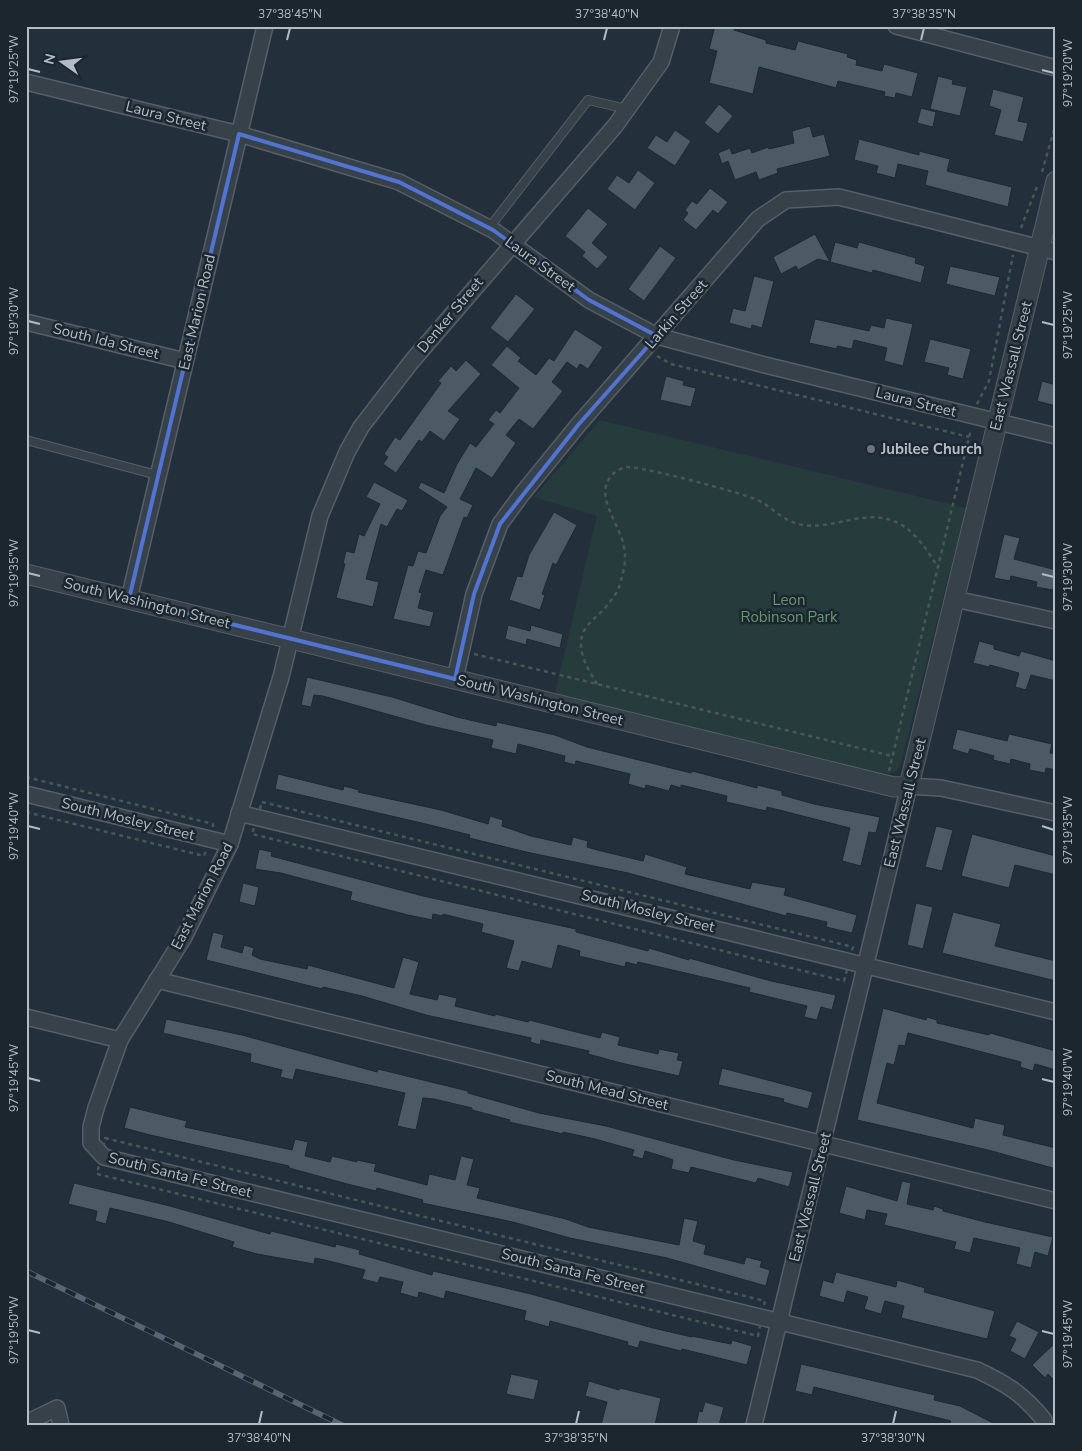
<svg xmlns="http://www.w3.org/2000/svg" width="1082" height="1451" font-family="'Nunito Sans',sans-serif">
<style>
.green{fill:#263c3c}
.building{fill:#4c5a65;stroke:#1e2831}
.lines{fill:none;stroke-linecap:round;stroke-linejoin:round}
.service-casing{stroke:#555f68;stroke-width:10}
.minor-casing{stroke:#555f68;stroke-width:18}
.tertiary-casing{stroke:#555f68;stroke-width:21}
.path{stroke:#455959;stroke-width:2.5;stroke-dasharray:4 4;stroke-linecap:butt}
.service{stroke:#37414a;stroke-width:8}
.minor{stroke:#37414a;stroke-width:15}
.tertiary{stroke:#37414a;stroke-width:19}
.rail-casing{stroke:#596571;stroke-width:5.5}
.rail{stroke:#1c262f;stroke-width:4;stroke-dasharray:11;stroke-linecap:butt}
.marked{fill:none;stroke:#5174d2;stroke-width:4;stroke-linejoin:round}
.ticks{fill:none;stroke:#b2bcc6;stroke-width:2}
.worship-dot{fill:#6b7280;stroke:#1c262f;stroke-width:2}
.labels{text-anchor:middle;dominant-baseline:central;stroke-width:5;stroke-linejoin:round;paint-order:stroke}
.street-label{font-size:15px;fill:#b2bcc6;stroke:#1c262f}
.poi-label{font-size:15px;font-weight:bold;fill:#b2bcc6;stroke:#1c262f;text-anchor:start}
.park-label{font-size:15px;fill:#6a966f;stroke:#1c262f}
.neatline{fill:none;stroke:#b2bcc6;stroke-width:2}
.ticks-label{font-size:12px;text-anchor:middle;fill:#b2bcc6}
</style>
<rect width="100%" height="100%" fill="#232f3a"/>
<!-- green -->
<polygon class="green" points="600,420 966,508 902,759 898,770 888,774 876,773 555,693 597,516 534,497"/>
<!-- building -->
<g class="building">
<polygon points="715,26 734,26 734,30 766,40 766,43 795,50 798,41 848,54 847,57 857,60 856,65 882,71 884,64 918,73 912,97 896,93 895,98 884,96 885,92 838,81 836,88 759,67 753,94 709,83 717,51 709,49"/>
<polygon points="938,76 953,80 952,84 967,87 960,116 930,109"/>
<polygon points="993,89 1024,97 1018,121 1028,123 1023,142 994,135 1001,110 989,106"/>
<polygon points="719,104 733,116 718,134 704,123"/>
<polygon points="921,108 936,112 933,127 917,123"/>
<polygon points="810,126 813,137 824,134 830,156 777,169 778,173 759,180 756,172 735,180 728,161 722,164 718,153 730,148 732,154 750,148 752,153 768,147 769,149 794,143 792,131"/>
<polygon points="675,130 691,141 675,166 647,148 656,135 667,142"/>
<polygon points="859,139 919,155 919,151 950,159 947,171 1012,187 1008,207 925,185 928,171 898,164 895,178 876,173 878,166 854,160"/>
<polygon points="638,170 655,183 635,210 607,189 617,175 629,183"/>
<polygon points="710,188 728,202 718,214 713,210 696,230 683,220 688,213 685,210 692,201 697,204"/>
<polygon points="588,208 608,224 592,243 608,257 597,269 582,256 585,252 565,236"/>
<polygon points="815,234 830,262 818,259 798,270 796,266 781,274 773,257"/>
<polygon points="835,242 857,248 859,242 916,258 915,263 925,266 921,283 873,270 872,273 830,262"/>
<polygon points="660,246 676,258 644,301 628,289"/>
<polygon points="950,266 1000,277 995,296 946,284"/>
<polygon points="754,276 774,281 762,328 752,325 751,329 729,323 733,308 745,311"/>
<polygon points="516,294 535,309 508,342 490,328"/>
<polygon points="886,318 913,324 903,366 884,361 887,348 854,340 852,349 837,346 837,349 809,343 815,319 869,331 871,325 884,328"/>
<polygon points="575,329 603,347 588,369 580,364 577,369 567,362 552,382 563,391 533,429 519,419 506,435 516,443 492,478 476,468 460,499 473,505 467,518 464,517 443,575 426,570 419,592 422,593 418,608 434,612 430,627 393,619 408,565 413,566 418,551 426,553 440,516 447,507 418,488 421,482 444,493 457,464 470,443 476,447 494,424 488,420 496,410 500,413 519,388 491,365 507,346 521,358 518,361 536,375 549,358 554,361"/>
<polygon points="930,339 971,349 963,379 947,375 949,368 924,362"/>
<polygon points="466,360 481,374 448,411 460,419 444,441 430,431 422,442 419,440 396,473 383,464 388,457 384,454 395,437 400,440 441,383 438,381 451,366 456,371"/>
<polygon points="666,376 684,381 683,385 696,388 691,407 660,400"/>
<polygon points="1042,381 1056,385 1056,406 1037,401"/>
<polygon points="374,482 408,500 402,511 397,509 387,527 381,524 366,579 379,582 373,607 336,598 345,564 343,563 346,551 354,553 359,534 364,536 380,504 366,497"/>
<polygon points="554,512 577,525 556,565 553,563 542,594 545,595 540,610 509,600 517,576 522,577 529,555"/>
<polygon points="1004,534 1020,538 1014,559 1056,570 1053,590 1036,587 1037,582 1011,576 1010,581 994,578"/>
<polygon points="508,625 530,631 531,625 563,634 560,648 527,639 526,645 505,639"/>
<polygon points="979,641 994,645 994,649 1019,656 1021,651 1056,661 1056,681 1031,675 1026,690 1015,687 1019,673 990,665 989,667 973,663"/>
<polygon points="307,677 392,697 457,717 496,726 497,722 555,735 587,747 691,773 692,771 757,788 757,785 782,791 782,795 814,804 880,817 876,833 869,832 861,866 842,861 850,828 767,807 766,811 726,802 727,796 681,785 681,788 671,785 669,791 646,785 645,789 628,784 630,774 576,761 575,765 564,762 565,756 518,744 516,754 491,748 493,740 426,725 323,696 314,695 311,707 301,705"/>
<polygon points="957,729 1007,741 1009,734 1052,744 1050,753 1056,754 1056,770 1046,768 1045,773 1029,770 1030,764 1011,759 1010,764 993,760 994,756 970,749 968,754 952,749"/>
<polygon points="278,774 343,790 344,786 359,790 358,792 441,810 488,824 490,816 503,820 502,826 531,836 571,845 573,837 588,841 587,847 597,850 643,861 645,854 687,867 685,874 750,889 752,882 786,888 784,895 857,915 852,933 826,927 827,922 787,913 786,916 628,873 526,852 469,838 470,835 430,825 275,789"/>
<polygon points="936,826 953,830 942,871 925,867"/>
<polygon points="972,834 1056,856 1056,875 1015,865 1009,888 961,876"/>
<polygon points="259,849 272,852 271,856 423,896 576,929 576,932 648,951 649,948 689,960 689,958 771,981 836,995 832,1010 821,1007 817,1020 804,1017 807,1006 749,992 750,988 638,962 637,965 626,962 625,967 579,956 580,951 558,945 552,969 522,961 519,971 506,968 514,941 481,932 483,924 443,914 442,916 433,914 432,920 408,915 350,900 352,892 281,873 255,869"/>
<polygon points="243,883 259,887 255,906 239,902"/>
<polygon points="916,903 933,907 923,949 907,945"/>
<polygon points="953,912 1001,924 995,946 1056,961 1056,981 942,953"/>
<polygon points="213,932 224,935 221,947 242,953 244,945 254,948 252,955 260,959 307,969 308,965 394,988 403,957 419,962 410,994 437,1000 439,994 457,998 455,1006 495,1016 495,1014 528,1022 529,1020 600,1038 602,1032 620,1037 618,1045 658,1054 659,1049 679,1053 677,1060 683,1061 679,1076 621,1063 588,1054 589,1051 549,1042 541,1040 540,1045 530,1042 531,1038 426,1015 362,996 323,987 322,989 206,960"/>
<polygon points="883,1008 926,1020 927,1017 937,1020 937,1023 989,1035 990,1033 1056,1051 1056,1070 1035,1064 1033,1071 1020,1067 1021,1062 908,1033 905,1046 899,1045 894,1065 887,1063 877,1103 973,1128 975,1118 1005,1125 1003,1135 1056,1148 1056,1169 988,1150 857,1120"/>
<polygon points="166,1019 242,1035 377,1072 378,1069 468,1091 468,1093 539,1113 606,1126 734,1160 793,1172 789,1187 758,1178 756,1183 691,1167 689,1173 671,1169 673,1160 668,1158 645,1151 643,1159 632,1156 634,1150 595,1139 563,1132 563,1134 509,1122 510,1120 472,1110 472,1108 434,1099 423,1098 416,1130 397,1126 405,1093 296,1069 293,1080 280,1077 282,1070 250,1062 251,1054 163,1033"/>
<polygon points="722,1068 813,1092 808,1109 783,1102 784,1099 718,1085"/>
<polygon points="130,1107 187,1121 185,1127 292,1150 295,1139 308,1142 305,1156 330,1162 332,1156 357,1162 357,1160 376,1164 374,1171 427,1185 429,1174 455,1180 461,1156 474,1159 467,1185 480,1188 477,1198 566,1219 588,1227 679,1245 684,1218 698,1221 693,1241 706,1245 704,1254 744,1264 746,1257 762,1261 760,1267 770,1270 766,1286 667,1258 570,1238 513,1222 422,1203 423,1200 377,1188 376,1191 351,1185 289,1168 289,1166 150,1135 124,1128"/>
<polygon points="902,1181 911,1183 907,1204 933,1210 934,1206 943,1209 943,1211 985,1222 1053,1237 1048,1256 1035,1252 1031,1268 1016,1264 1020,1248 974,1238 970,1253 954,1249 956,1242 884,1225 887,1214 867,1210 865,1220 839,1213 846,1186 897,1201"/>
<polygon points="74,1183 166,1205 270,1234 271,1231 335,1247 336,1244 360,1250 359,1254 432,1275 433,1271 531,1294 653,1328 692,1337 692,1336 731,1344 732,1340 752,1346 747,1365 682,1349 681,1351 640,1341 638,1348 627,1345 628,1342 550,1321 549,1327 524,1320 526,1311 446,1291 444,1299 419,1292 418,1298 400,1293 403,1282 380,1277 378,1283 362,1279 365,1270 325,1260 315,1258 314,1264 257,1254 232,1247 234,1242 169,1222 110,1208 106,1224 95,1221 97,1211 68,1204"/>
<polygon points="836,1272 896,1287 897,1280 925,1288 924,1292 995,1311 987,1339 901,1318 904,1306 885,1301 881,1314 864,1309 868,1297 847,1291 844,1303 819,1296 823,1280 833,1283"/>
<polygon points="1017,1321 1039,1332 1025,1359 1010,1351 1016,1339 1009,1336"/>
<polygon points="1056,1342 1056,1382 1048,1374 1045,1378 1032,1365"/>
<polygon points="801,1364 935,1395 934,1400 960,1406 997,1425 949,1425 951,1421 814,1387 812,1395 795,1391"/>
<polygon points="511,1374 539,1380 534,1400 506,1394"/>
<polygon points="589,1381 619,1390 620,1388 661,1398 655,1425 601,1425 607,1402 585,1396"/>
<polygon points="705,1402 724,1407 719,1425 696,1425 699,1411 702,1412"/>
</g>
<g class="lines">
<!-- service casing -->
<g class="service-casing">
<g id="service">
<polyline points="489,228 588,100 627,109"/>
<polyline points="26,440 157,475"/>
</g>
</g>
<!-- minor casing -->
<g class="minor-casing">
<g id="minor">
<path d="M672 26 661 62 615 126 412 361 361 427 347 452 320 516 281 677 230 844 184 937 120 1040 96 1108 91 1127V1143L104 1157 977 1370C1007 1384 1023 1394 1044 1420"/>
<polyline points="896,26 1056,68"/>
<polyline points="26,82 239,134 399,182 493,230 589,300 657,336 765,365 1056,436"/>
<polyline points="26,322 185,361"/>
<polyline points="129,599 265,26"/>
<polyline points="955,599 1056,621"/>
<polyline points="455,679 474,594 500,524 522,494 579,424 758,219 786,200 839,197 1056,252"/>
<polyline points="26,794 230,844"/>
<polyline points="239,813 1056,1012"/>
<polyline points="157,980 1056,1201"/>
<polyline points="26,1017 120,1040"/>
<polyline points="26,1423 57,1408 61,1425"/>
<polyline points="754,1425 909,786 941,788 1056,813"/>
</g>
</g>
<!-- tertiary casing -->
<g class="tertiary-casing">
<polyline id="tertiary" points="26,574 894,787 909,786 1056,181"/>
</g>
<!-- path -->
<g class="path">
<polyline points="1042,172 1056,123"/>
<polyline points="1021,228 1038,184"/>
<polyline points="657,356 671,364 969,437"/>
<polyline points="977,404 989,381 1013,255"/>
<polyline points="474,654 892,756"/>
<path d="M597 684C588 669 575 650 584 631 589 621 602 613 609 603 613 598 617 593 619 587 623 574 627 560 624 547 620 523 592 495 613 474 616 471 622 468 626 467 641 466 738 492 755 499 768 504 777 515 790 521 823 536 857 509 891 520 913 527 926 549 938 567"/>
<polyline points="889,771 971,429"/>
<polyline points="26,777 213,824 213,827"/>
<polygon points="262,802 853,947 844,981 252,834"/>
<polyline points="26,812 204,856 206,851"/>
<polygon points="105,1138 765,1301 758,1336 97,1174"/>
</g>
<!-- service -->
<use href="#service" class="service"/>
<!-- minor -->
<use href="#minor" class="minor"/>
<!-- tertiary -->
<use href="#tertiary" class="tertiary"/>
<!-- rail casing -->
<g class="rail-casing">
<polyline id="rail" points="26,1271 342,1425"/>
</g>
<!-- rail -->
<use href="#rail" class="rail"/>
</g>
<!-- marked area -->
<path class="marked" d="M239 134 399 182 493 230 589 300 657 336 579 424 500 524 474 594 455 679 129 599Z"/>
<!-- ticks -->
<path class="ticks" d="M287 40 290 28M604 40 607 28M921 40 924 28M28 69 40 72M1042 70 1054 73M28 321 40 324M1042 322 1054 325M28 573 40 576M1042 574 1054 577M28 826 40 829M1042 826 1054 830M28 1078 40 1081M1042 1079 1054 1082M28 1330 40 1333M1042 1331 1054 1334M259 1424 262 1411M576 1424 579 1411M893 1424 896 1411"/>
<!-- markers -->
<circle class="worship-dot" cx="871" cy="449" r="5"/>
<g class="labels">
<!-- street labels -->
<g class="street-label">
<text transform="translate(166 116) rotate(14)">Laura Street</text>
<text transform="translate(540 264) rotate(36)">Laura Street</text>
<text transform="translate(197 312) rotate(-77)">East Marion Road</text>
<text transform="translate(676 314) rotate(-49)">Larkin Street</text>
<text transform="translate(450 315) rotate(-50)">Denker Street</text>
<text transform="translate(106 341) rotate(14)">South Ida Street</text>
<text transform="translate(1011 366) rotate(-76)">East Wassall Street</text>
<text transform="translate(916 402) rotate(14)">Laura Street</text>
<text transform="translate(147 603) rotate(14)">South Washington Street</text>
<text transform="translate(540 700) rotate(14)">South Washington Street</text>
<text transform="translate(905 803) rotate(-76)">East Wassall Street</text>
<text transform="translate(128 819) rotate(14)">South Mosley Street</text>
<text transform="translate(202 896) rotate(-63)">East Marion Road</text>
<text transform="translate(648 911) rotate(14)">South Mosley Street</text>
<text transform="translate(607 1090) rotate(14)">South Mead Street</text>
<text transform="translate(180 1175) rotate(14)">South Santa Fe Street</text>
<text transform="translate(810 1197) rotate(-76)">East Wassall Street</text>
<text transform="translate(573 1271) rotate(14)">South Santa Fe Street</text>
</g>
<!-- poi labels -->
<g class="poi-label">
<text x="881" y="449">Jubilee Church</text>
</g>
<!-- park labels -->
<g class="park-label">
<text x="789" y="600">Leon<tspan x="789" dy="17">Robinson Park</tspan></text>
</g>
</g>
<!-- border -->
<rect width="1082" height="1451" fill="none" stroke="#1c262f" stroke-width="55"/>
<!-- north arrow -->
<g transform="translate(62 62) rotate(284)" stroke="#1c262f" stroke-width="4" paint-order="stroke">
<path d="M0-4L9 19L0 12L-9 19Z" fill="#b2bcc6"/>
<text y="-8" font-size="14" font-weight="bold" text-anchor="middle" fill="#b2bcc6">N</text>
</g>
<rect x="28" y="28" width="1026" height="1396" class="neatline"/>
<g class="ticks-label">
<text x="290" y="18">37°38'45"N</text>
<text x="607" y="18">37°38'40"N</text>
<text x="924" y="18">37°38'35"N</text>
<text transform="translate(14 69) rotate(-90)" y="4">97°19'25"W</text>
<text transform="translate(1068 73) rotate(-90)" y="4">97°19'20"W</text>
<text transform="translate(14 321) rotate(-90)" y="4">97°19'30"W</text>
<text transform="translate(1068 325) rotate(-90)" y="4">97°19'25"W</text>
<text transform="translate(14 573) rotate(-90)" y="4">97°19'35"W</text>
<text transform="translate(1068 577) rotate(-90)" y="4">97°19'30"W</text>
<text transform="translate(14 826) rotate(-90)" y="4">97°19'40"W</text>
<text transform="translate(1068 830) rotate(-90)" y="4">97°19'35"W</text>
<text transform="translate(14 1078) rotate(-90)" y="4">97°19'45"W</text>
<text transform="translate(1068 1082) rotate(-90)" y="4">97°19'40"W</text>
<text transform="translate(14 1330) rotate(-90)" y="4">97°19'50"W</text>
<text transform="translate(1068 1334) rotate(-90)" y="4">97°19'45"W</text>
<text x="259" y="1442">37°38'40"N</text>
<text x="576" y="1442">37°38'35"N</text>
<text x="893" y="1442">37°38'30"N</text>
</g>
</svg>
